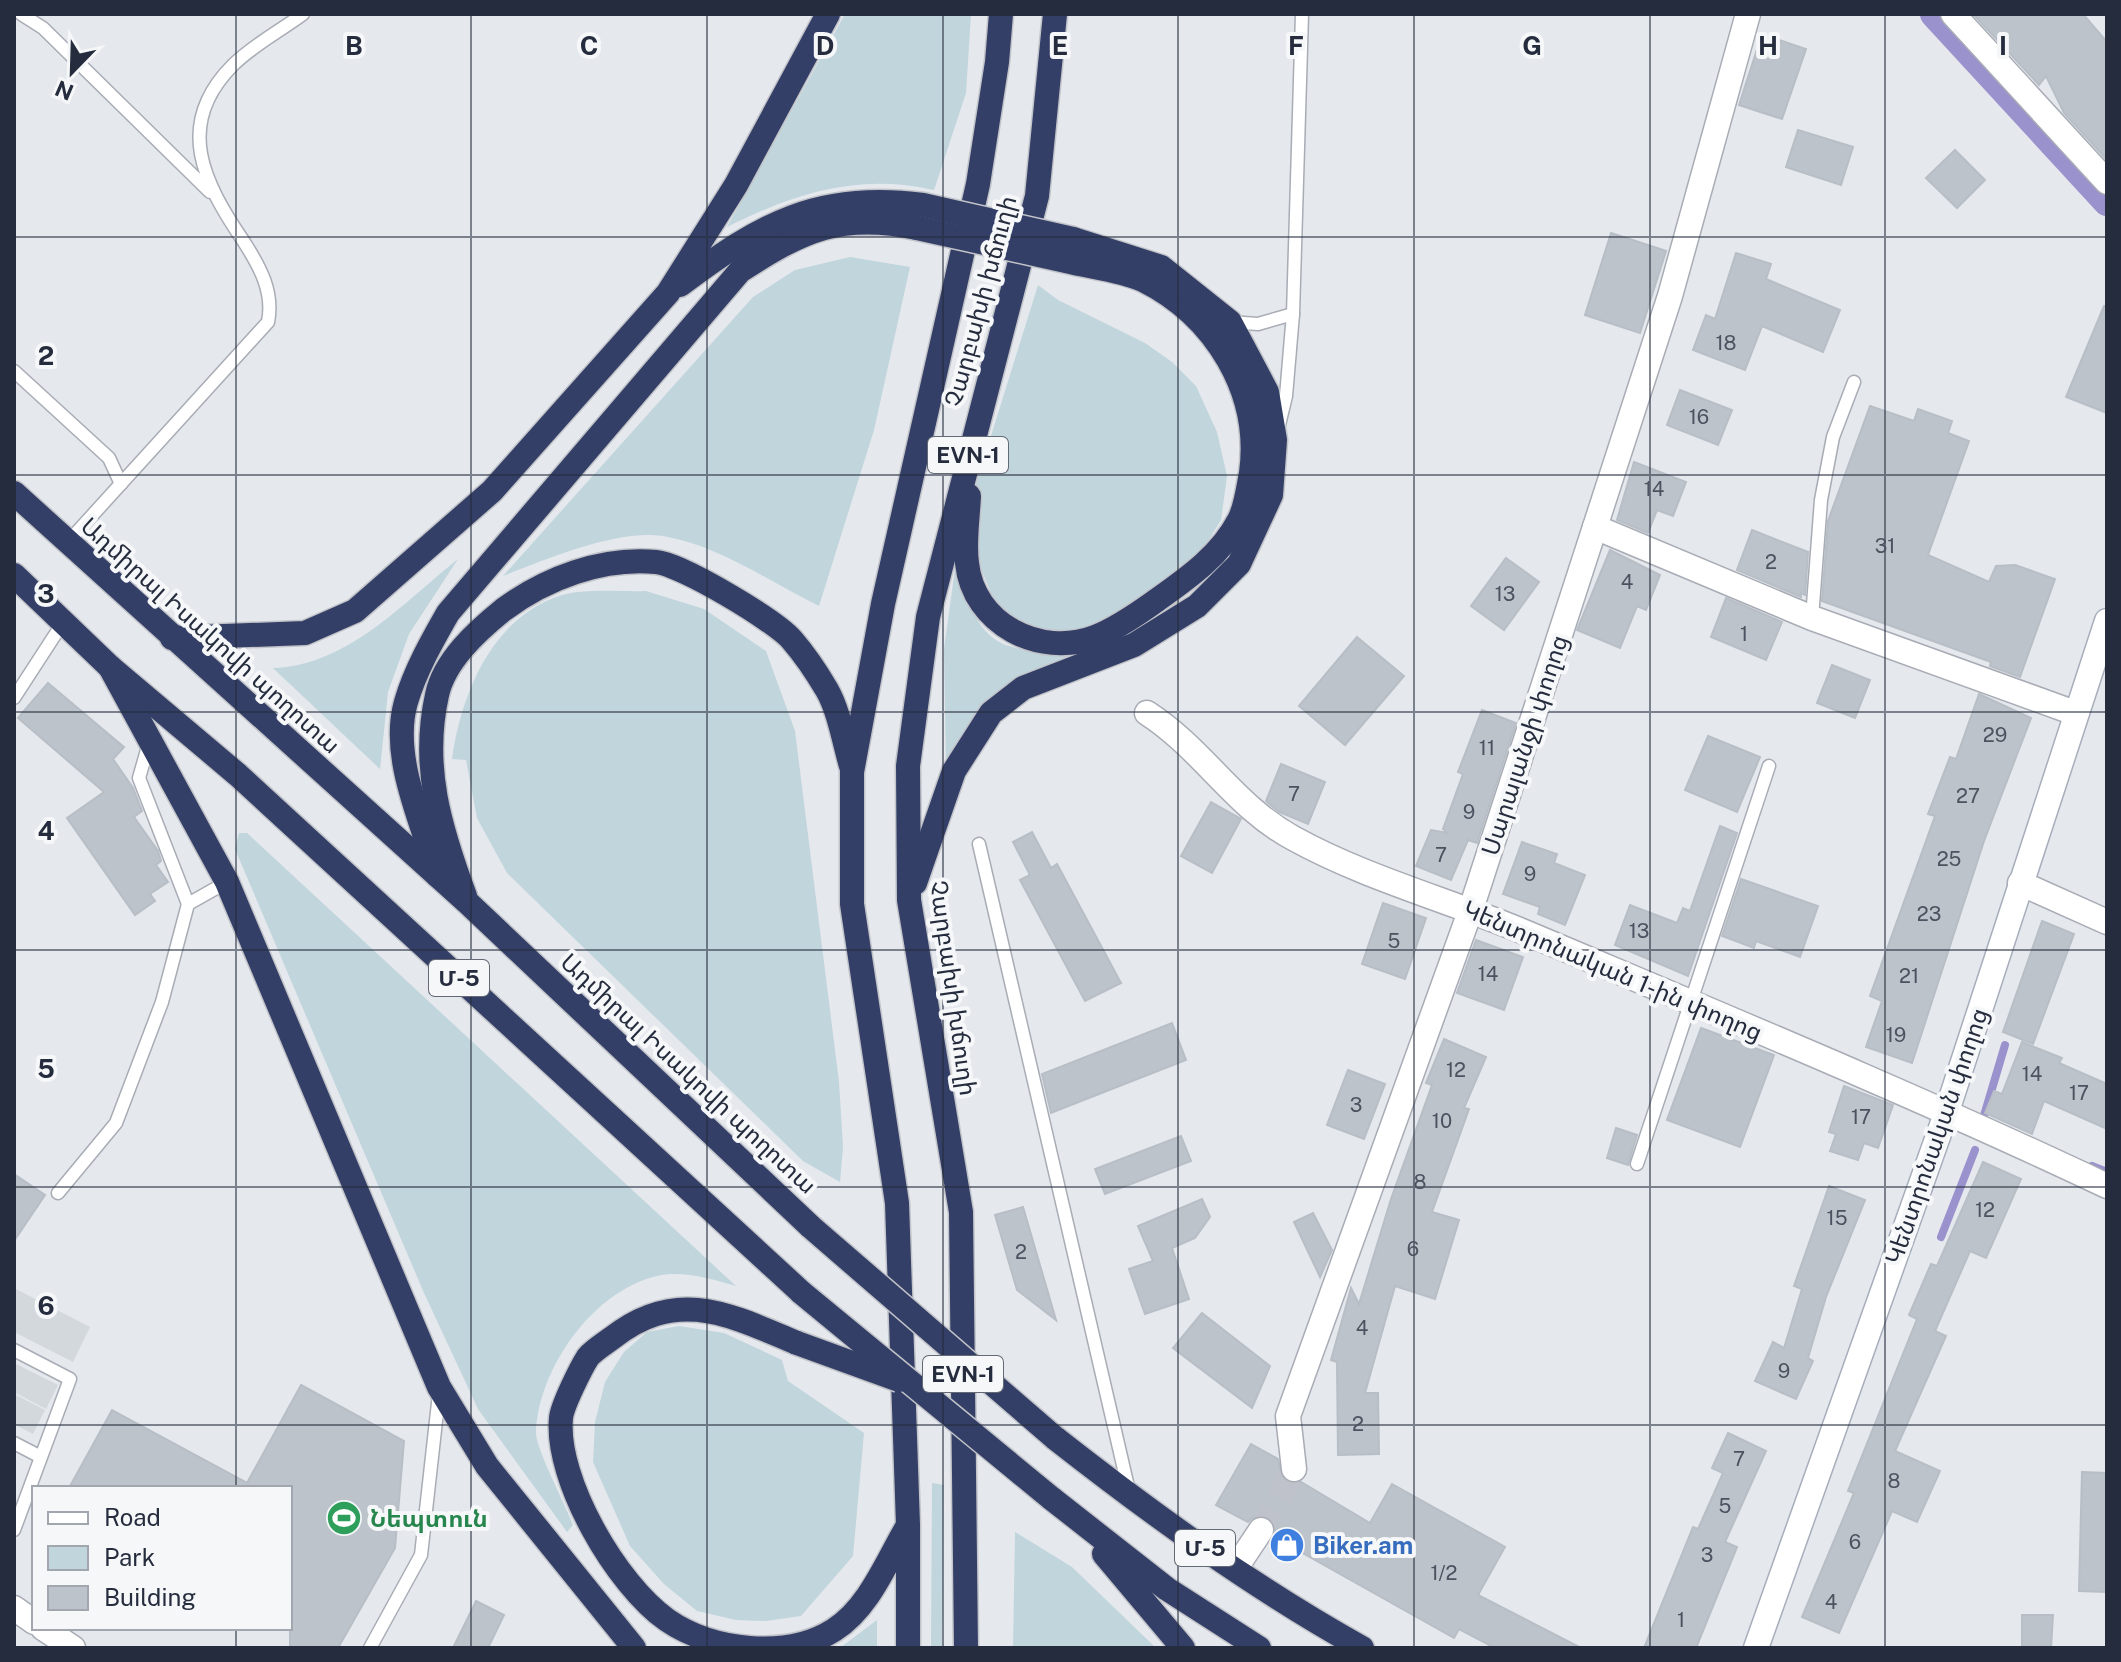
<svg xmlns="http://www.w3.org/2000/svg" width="2121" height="1662" font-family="'Public Sans','Noto Sans Armenian',sans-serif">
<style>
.built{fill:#d3d8dd}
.green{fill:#c0d5dc}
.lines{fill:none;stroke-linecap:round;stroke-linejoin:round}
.stream{stroke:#9a92cd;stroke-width:8}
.canal{stroke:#9a92cd;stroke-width:28}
.building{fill:#bdc3ca;stroke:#b8bec6;stroke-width:2}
.street-tunnel{stroke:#bfc2ca;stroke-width:24;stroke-dasharray:24 12;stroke-linecap:butt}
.lane-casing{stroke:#a8acb5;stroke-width:15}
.street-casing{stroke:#a8acb5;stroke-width:27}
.secondary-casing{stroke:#a7aebb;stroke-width:27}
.highway-casing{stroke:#c2c4c9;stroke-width:27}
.lane{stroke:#fff;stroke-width:12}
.street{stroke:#fff;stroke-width:24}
.secondary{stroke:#fff;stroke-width:24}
.highway{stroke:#333f67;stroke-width:24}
.highway-bridge-casing{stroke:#c2c4c9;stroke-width:27;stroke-linecap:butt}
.highway-bridge{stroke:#333f67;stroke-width:24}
.grid{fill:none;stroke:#252c3d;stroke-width:2;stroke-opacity:0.55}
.labels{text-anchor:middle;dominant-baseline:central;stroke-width:8;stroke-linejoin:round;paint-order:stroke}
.number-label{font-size:20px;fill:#4b5260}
.shield{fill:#f5f7f9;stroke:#636975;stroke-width:2}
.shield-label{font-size:22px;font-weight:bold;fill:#252c3d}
.street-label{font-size:24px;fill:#252c3d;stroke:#f5f7f9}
.leisure-label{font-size:24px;font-weight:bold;fill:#27864d;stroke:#f5f7f9;text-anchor:start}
.shop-label{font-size:24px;font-weight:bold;fill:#366cbe;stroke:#f5f7f9;text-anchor:start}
.grid-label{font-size:26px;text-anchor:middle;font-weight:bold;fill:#252c3d;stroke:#f5f7f9;stroke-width:8;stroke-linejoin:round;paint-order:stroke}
</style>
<rect width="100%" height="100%" fill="#e5e8ed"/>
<!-- built -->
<g class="built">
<polygon points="14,1288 90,1327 73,1362 14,1332"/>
<polygon points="14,1363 58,1385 46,1409 14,1392"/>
<polygon points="14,1394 45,1410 33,1434 14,1424"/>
</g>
<!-- green -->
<g class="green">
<path d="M845 14H971L966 93 934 190C858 173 795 193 727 227Z"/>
<path d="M850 257 910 267 874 430 819 606C770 582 718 545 663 536 617 529 546 559 503 576L753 297 795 270Z"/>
<polygon points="1038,285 1058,300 1145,343 1172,362 1196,386 1217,432 1227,476 1221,520 1197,559 1097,628 1053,631 1018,625 996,605 976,557 972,497"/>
<path d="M959 540C963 576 967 633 1009 646 1033 654 1064 650 1089 651L1012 685 946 766 944 649Z"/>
<path d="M458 559 409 634 388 692 380 769 273 668C347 666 403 603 458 559Z"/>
<path d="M646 591 704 609 766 651 795 731 839 1082 843 1147 840 1182 803 1161 507 873 477 818 466 760 452 759C461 695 491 619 559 596 584 588 620 592 646 591Z"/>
<path d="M239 833H247L736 1286C711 1279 682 1270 657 1276 592 1291 538 1370 536 1433 536 1449 566 1506 573 1525L567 1532 478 1409 424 1293 235 849Z"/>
<polygon points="679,1326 724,1333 782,1360 788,1381 864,1433 853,1556 801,1616 766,1621 736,1620 697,1611 664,1584 630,1546 593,1462 595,1422 605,1382 624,1352 647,1332"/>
<polygon points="932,1483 944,1485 942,1648 931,1648"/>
<polygon points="1015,1532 1072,1567 1156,1648 1013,1648"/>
<polygon points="877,1620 877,1648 840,1648"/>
</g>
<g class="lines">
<!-- stream -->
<g class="stream">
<polyline points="1988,1121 1983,1119 2005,1045"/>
<polyline points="2092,1166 2107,1172"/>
<polyline points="1941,1237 1975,1150"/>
</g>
<!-- canal -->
<polyline class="canal" points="1934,14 2107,202"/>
</g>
<!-- building -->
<g class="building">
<polygon points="1973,14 2083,14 2107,42 2107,160 2064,113 2046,76 2039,85"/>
<polygon points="1762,34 1806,49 1782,119 1739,105"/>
<polygon points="1798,130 1853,147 1841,185 1786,167"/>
<polygon points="1955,150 1985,180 1957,208 1926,178"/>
<polygon points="1611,233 1666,251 1640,333 1585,315"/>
<polygon points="1736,253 1771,264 1766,279 1840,310 1823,352 1762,326 1745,370 1693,350 1706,315 1715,319"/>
<polygon points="2104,306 2107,306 2107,413 2066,397"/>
<polygon points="1680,390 1732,410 1718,445 1667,425"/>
<polygon points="1870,406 1914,421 1918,409 1952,421 1948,433 1969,441 1928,555 1989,582 1996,566 2015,565 2055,579 2020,677 1990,666 1991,662 1822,601 1828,521"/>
<polygon points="1634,462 1686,482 1673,516 1657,510 1648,533 1617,520"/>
<polygon points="1752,530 1808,552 1805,595 1801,593 1801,597 1737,570"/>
<polygon points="1610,550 1660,575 1646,610 1637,606 1620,648 1577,630"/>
<polygon points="1506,558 1539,582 1504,630 1471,606"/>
<polygon points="1726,598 1782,622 1766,660 1711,637"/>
<polygon points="1357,637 1404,676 1345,745 1299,706"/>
<polygon points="1832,665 1870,680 1855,718 1817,703"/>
<polygon points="48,683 124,747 113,759 133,788 142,811 134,817 158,851 161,861 156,865 168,882 150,894 155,901 135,915 67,818 104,792 18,718"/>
<polygon points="1979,694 2031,718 1984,841 1912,1063 1866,1047 1882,1001 1870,996 1935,816 1928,814 1950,757 1956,759"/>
<polygon points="1482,710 1516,723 1477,843 1468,840 1451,880 1416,866 1431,830 1448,833 1443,829 1463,774 1458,772"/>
<polygon points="1708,736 1760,757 1737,812 1685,790"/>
<polygon points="1281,764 1325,782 1308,824 1279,812 1266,801"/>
<polygon points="1211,802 1241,819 1212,873 1181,856"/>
<polygon points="1720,826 1737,833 1688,976 1615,945 1630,905 1677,923 1683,908 1690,911"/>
<polygon points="1032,832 1051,868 1057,864 1121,983 1085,1001 1020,880 1030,875 1013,842"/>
<polygon points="1522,842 1557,854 1554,863 1585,875 1565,925 1538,914 1540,907 1503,894"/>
<polygon points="1741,879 1818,906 1800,957 1756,941 1754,948 1722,936"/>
<polygon points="1383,903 1426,918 1405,979 1362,964"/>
<polygon points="2042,921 2074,934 2033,1044 2003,1032"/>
<polygon points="1476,940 1523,957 1504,1010 1457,993"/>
<polygon points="1172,1023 1186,1060 1051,1113 1042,1074"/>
<polygon points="1701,1028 1774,1055 1740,1147 1667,1120"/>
<polygon points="1444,1039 1486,1057 1464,1108 1469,1109 1432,1212 1459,1220 1435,1299 1395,1286 1365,1393 1378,1393 1379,1454 1338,1455 1337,1362 1331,1360 1351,1288 1359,1304 1391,1199 1432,1085 1426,1083"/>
<polygon points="2022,1042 2062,1058 2059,1063 2107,1084 2107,1129 2044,1101 2032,1134 1985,1113 1994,1091 2002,1094"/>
<polygon points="1348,1070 1385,1084 1364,1139 1327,1125"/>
<polygon points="1844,1086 1893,1105 1878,1148 1864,1143 1858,1160 1830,1151 1836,1134 1829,1132"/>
<polygon points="1616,1128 1637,1135 1628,1165 1607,1158"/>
<polygon points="1181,1136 1191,1161 1105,1194 1095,1169"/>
<polygon points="1983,1162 2021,1179 1986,1258 1970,1251 1935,1331 1946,1336 1895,1451 1940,1471 1917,1522 1892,1511 1839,1633 1802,1617 1854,1493 1848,1491 1917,1319 1909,1315 1931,1264 1937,1266"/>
<polygon points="14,1174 45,1195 14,1241"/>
<polygon points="1829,1186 1865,1200 1826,1297 1808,1358 1813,1361 1796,1399 1755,1381 1773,1342 1784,1348 1802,1289 1794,1286"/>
<polygon points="1202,1199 1210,1217 1195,1238 1172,1248 1189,1299 1145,1314 1129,1269 1153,1261 1138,1226"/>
<polygon points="1023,1207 1056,1320 1017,1290 995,1215"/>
<polygon points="1313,1213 1332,1250 1320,1277 1294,1222"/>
<polygon points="1202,1313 1270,1366 1252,1408 1173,1348"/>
<polygon points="301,1385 404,1441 395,1548 338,1648 290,1648 290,1488 69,1488 112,1410 247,1483"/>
<polygon points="1728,1433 1766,1451 1725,1542 1737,1547 1696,1648 1644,1648 1693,1527 1698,1529 1723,1473 1712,1468"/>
<polygon points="1251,1444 1278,1459 1282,1477 1287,1482 1301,1482 1370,1523 1392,1484 1505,1547 1478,1595 1581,1648 1495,1648 1459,1629 1454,1638 1274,1537 1275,1524 1269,1517 1255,1516 1248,1522 1216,1505"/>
<polygon points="2082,1472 2107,1473 2107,1592 2079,1591"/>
<polygon points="476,1601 504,1615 488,1648 453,1648"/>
<polygon points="2022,1615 2053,1615 2051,1648 2022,1648"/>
</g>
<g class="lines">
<!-- street-tunnel -->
<polyline class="street-tunnel" points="1261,1530 1294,1469"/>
<!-- lane casing -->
<g class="lane-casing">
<g id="lane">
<polyline points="21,14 43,28 210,192"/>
<polyline points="1230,322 1258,324 1293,314"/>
<polyline points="14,371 109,458 121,484"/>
<polyline points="1279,425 1286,396 1293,314 1302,14"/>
<path d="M68 542 268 322C274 292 260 267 244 242 204 183 173 125 233 65 253 45 280 31 303 14"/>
<polyline points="1812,618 1821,500 1833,437 1854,382"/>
<polyline points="14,698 64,621"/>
<polyline points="149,743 139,778 188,904"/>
<polyline points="979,844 1129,1491"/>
<polyline points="1637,1164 1769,766"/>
<polyline points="58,1193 116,1123 162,1002 188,904 227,882"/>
<polyline points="14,1350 70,1379 14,1530"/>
<polyline points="14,1443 39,1456"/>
<polyline points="370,1648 421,1555 439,1394"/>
</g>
</g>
<!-- street casing -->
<g class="street-casing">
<g id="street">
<polyline points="1953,14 2107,182"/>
<polyline points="1595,527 1812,618 2075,713"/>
<path d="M1147 713C1204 750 1234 806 1293 838 1367 879 1452 901 1529 934 1723 1016 1917 1096 2107 1186"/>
<polyline points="2020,883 2107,922"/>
<polyline points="1294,1469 1288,1416 1471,909 1670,296 1748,14"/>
<polyline points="1235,1569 1261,1530"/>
<polyline points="14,1608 34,1622"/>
<polyline points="43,1628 73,1648"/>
</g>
</g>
<!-- secondary casing -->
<g class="secondary-casing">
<polyline id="secondary" points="1756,1648 1947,1111 2107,621"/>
</g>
<!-- highway casing -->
<g class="highway-casing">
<g id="highway">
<path d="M680 285C761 224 819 191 923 205"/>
<polyline points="14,493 467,902 811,1227"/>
<path d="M969 496C968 518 964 542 967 563 973 624 1040 658 1095 637 1116 629 1139 613 1157 600 1188 578 1221 555 1239 520 1246 507 1248 488 1251 473 1262 392 1215 316 1143 280 1121 270 1090 267 1066 261"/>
<polyline points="14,575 110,667 238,775 802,1293"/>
<polyline points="172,638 305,633 355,611 492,491 668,293 736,185 828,14"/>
<polyline points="110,667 227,882 439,1387 487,1466 634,1648"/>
<path d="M438 876C423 824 390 757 406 702 415 671 432 641 448 613L740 271C803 230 841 212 917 228"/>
<polyline points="915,883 954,771 991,713 1023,688 1134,645 1197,606 1239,564 1271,495 1275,440 1267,392 1230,322 1161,267 1073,239"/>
<path d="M465 896C440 828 421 767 437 695 444 661 477 631 503 610 546 578 602 557 656 562 681 564 776 621 792 640 805 655 817 673 827 690 839 711 844 742 851 766"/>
<path d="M797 1343C728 1314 677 1287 612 1338 604 1344 594 1350 588 1357 581 1368 562 1406 561 1418 555 1480 617 1585 667 1620 712 1651 787 1660 834 1630 869 1608 887 1561 907 1527"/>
<path d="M1055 1438C1152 1514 1254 1588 1362 1648"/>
<polyline points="1051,1498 1167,1589 1259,1648"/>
<polyline points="1104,1554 1183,1648"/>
<polyline points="908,1648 908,1525 897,1203 852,904 852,772 883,604 978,184 997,62 1001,14"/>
<polyline points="966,1648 961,1212 909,900 908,766 928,617 1037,196 1055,14"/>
</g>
</g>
<!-- lane -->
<use href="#lane" class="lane"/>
<!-- street -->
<use href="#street" class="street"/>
<!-- secondary -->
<use href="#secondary" class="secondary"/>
<!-- highway -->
<use href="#highway" class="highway"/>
<!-- highway-bridge casing -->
<g class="highway-bridge-casing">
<g id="highway-bridge">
<polyline points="923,205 1073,239"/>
<polyline points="917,228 1066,261"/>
<polyline points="811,1227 1055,1438"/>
<polyline points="802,1293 1051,1498"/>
<polyline points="797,1343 899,1380"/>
</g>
</g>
<!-- highway-bridge -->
<use href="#highway-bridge" class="highway-bridge"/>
</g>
<!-- grid -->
<path class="grid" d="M236 14V1488M471 14V1648M707 14V1648M943 14V1648M1178 14V1648M1414 14V1648M1650 14V1648M1885 14V1648M14 237H2107M14 475H2107M14 712H2107M14 950H2107M14 1187H2107M14 1425H2107M236 1628V1648"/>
<!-- icons -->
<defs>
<g id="stadium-disc" transform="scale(1.8)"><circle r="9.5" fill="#2e9e5b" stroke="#f5f7f9"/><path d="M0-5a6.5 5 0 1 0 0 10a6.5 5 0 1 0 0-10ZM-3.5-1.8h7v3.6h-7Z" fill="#fff"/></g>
<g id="shop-disc" transform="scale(1.8)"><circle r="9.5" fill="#3f7fe0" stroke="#f5f7f9"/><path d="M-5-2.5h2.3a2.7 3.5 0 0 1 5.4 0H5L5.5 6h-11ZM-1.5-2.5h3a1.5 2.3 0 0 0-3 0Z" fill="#fff"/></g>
</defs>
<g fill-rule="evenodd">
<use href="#stadium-disc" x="344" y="1518"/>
<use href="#shop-disc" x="1287" y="1545"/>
</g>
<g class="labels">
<!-- number labels -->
<g class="number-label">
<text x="1726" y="343">18</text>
<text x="1699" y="417">16</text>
<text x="1654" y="489">14</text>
<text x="1885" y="546">31</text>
<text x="1771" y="562">2</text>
<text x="1627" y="582">4</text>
<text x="1505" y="594">13</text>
<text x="1744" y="634">1</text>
<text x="1995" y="735">29</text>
<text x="1487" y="748">11</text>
<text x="1294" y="794">7</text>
<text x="1968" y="796">27</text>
<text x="1469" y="812">9</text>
<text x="1441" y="855">7</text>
<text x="1949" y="859">25</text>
<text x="1530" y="874">9</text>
<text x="1929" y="914">23</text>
<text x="1639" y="931">13</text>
<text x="1394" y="941">5</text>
<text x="1488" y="974">14</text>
<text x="1909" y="976">21</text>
<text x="1896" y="1035">19</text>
<text x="1456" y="1070">12</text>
<text x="2032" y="1074">14</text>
<text x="2079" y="1093">17</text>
<text x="1356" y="1105">3</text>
<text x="1861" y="1117">17</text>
<text x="1442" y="1121">10</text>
<text x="1420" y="1182">8</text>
<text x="1985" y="1210">12</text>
<text x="1837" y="1218">15</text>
<text x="1413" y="1249">6</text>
<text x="1021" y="1252">2</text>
<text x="1362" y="1328">4</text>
<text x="1784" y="1371">9</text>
<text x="1358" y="1424">2</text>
<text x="1739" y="1459">7</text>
<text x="1894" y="1481">8</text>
<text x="1725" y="1506">5</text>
<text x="1855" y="1542">6</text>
<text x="1707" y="1555">3</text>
<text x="1444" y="1573">1/2</text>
<text x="1831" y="1602">4</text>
<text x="1681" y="1620">1</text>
</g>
<!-- shield labels -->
<g class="shield">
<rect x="928" y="437" width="80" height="36" rx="6"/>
<rect x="429" y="960" width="60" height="36" rx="6"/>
<rect x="923" y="1356" width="80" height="36" rx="6"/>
<rect x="1175" y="1530" width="60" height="36" rx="6"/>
</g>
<g class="shield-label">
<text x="968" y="455">EVN-1</text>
<text x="459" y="978">Մ-5</text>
<text x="963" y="1374">EVN-1</text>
<text x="1205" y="1548">Մ-5</text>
</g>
<!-- street labels -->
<g class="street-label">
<text transform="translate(980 301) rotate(-75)">Չարբախի խճուղի</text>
<text transform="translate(211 635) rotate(42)">Ադմիրալ Իսակովի պողոտա</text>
<text transform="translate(1524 745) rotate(-72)">Սարալանջի փողոց</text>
<text transform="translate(1613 970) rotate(23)">Կենտրոնական 1-ին փողոց</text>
<text transform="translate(954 988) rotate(82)">Չարբախի խճուղի</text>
<text transform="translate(689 1073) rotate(43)">Ադմիրալ Իսակովի պողոտա</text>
<text transform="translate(1936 1136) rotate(-71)">Կենտրոնական փողոց</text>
</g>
<!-- leisure labels -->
<g class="leisure-label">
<text x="370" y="1518">Նեպտուն</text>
</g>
<!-- shop labels -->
<g class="shop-label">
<text x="1313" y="1545">Biker.am</text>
</g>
</g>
<g class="grid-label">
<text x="354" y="55">B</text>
<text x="589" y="55">C</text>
<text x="825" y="55">D</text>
<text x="1060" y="55">E</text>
<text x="1296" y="55">F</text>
<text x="1532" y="55">G</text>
<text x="1768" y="55">H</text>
<text x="2003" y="55">I</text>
<text x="46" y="365">2</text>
<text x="46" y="603">3</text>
<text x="46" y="840">4</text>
<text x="46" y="1078">5</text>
<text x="46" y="1315">6</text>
</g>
<!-- border -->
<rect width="2121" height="1662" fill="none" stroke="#252c3d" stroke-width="32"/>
<!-- legend -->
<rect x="32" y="1486" width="260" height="144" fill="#f5f7f9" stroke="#a2a6ae" stroke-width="2"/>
<rect x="48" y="1512" width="40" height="12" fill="#ffffff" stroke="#a2a6ae" stroke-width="2"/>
<text x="104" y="1526" font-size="24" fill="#252c3d">Road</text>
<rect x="48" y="1546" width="40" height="24" fill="#c0d5dc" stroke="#a2a6ae" stroke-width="2"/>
<text x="104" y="1566" font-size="24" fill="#252c3d">Park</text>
<rect x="48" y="1586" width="40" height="24" fill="#bdc3ca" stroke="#a2a6ae" stroke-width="2"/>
<text x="104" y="1606" font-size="24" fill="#252c3d">Building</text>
<!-- north arrow -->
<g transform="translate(72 72) rotate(203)" stroke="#f5f7f9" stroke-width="6" paint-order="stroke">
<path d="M0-6L14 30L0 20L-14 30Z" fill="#252c3d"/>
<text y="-12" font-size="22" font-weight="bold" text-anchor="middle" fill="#252c3d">N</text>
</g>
</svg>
